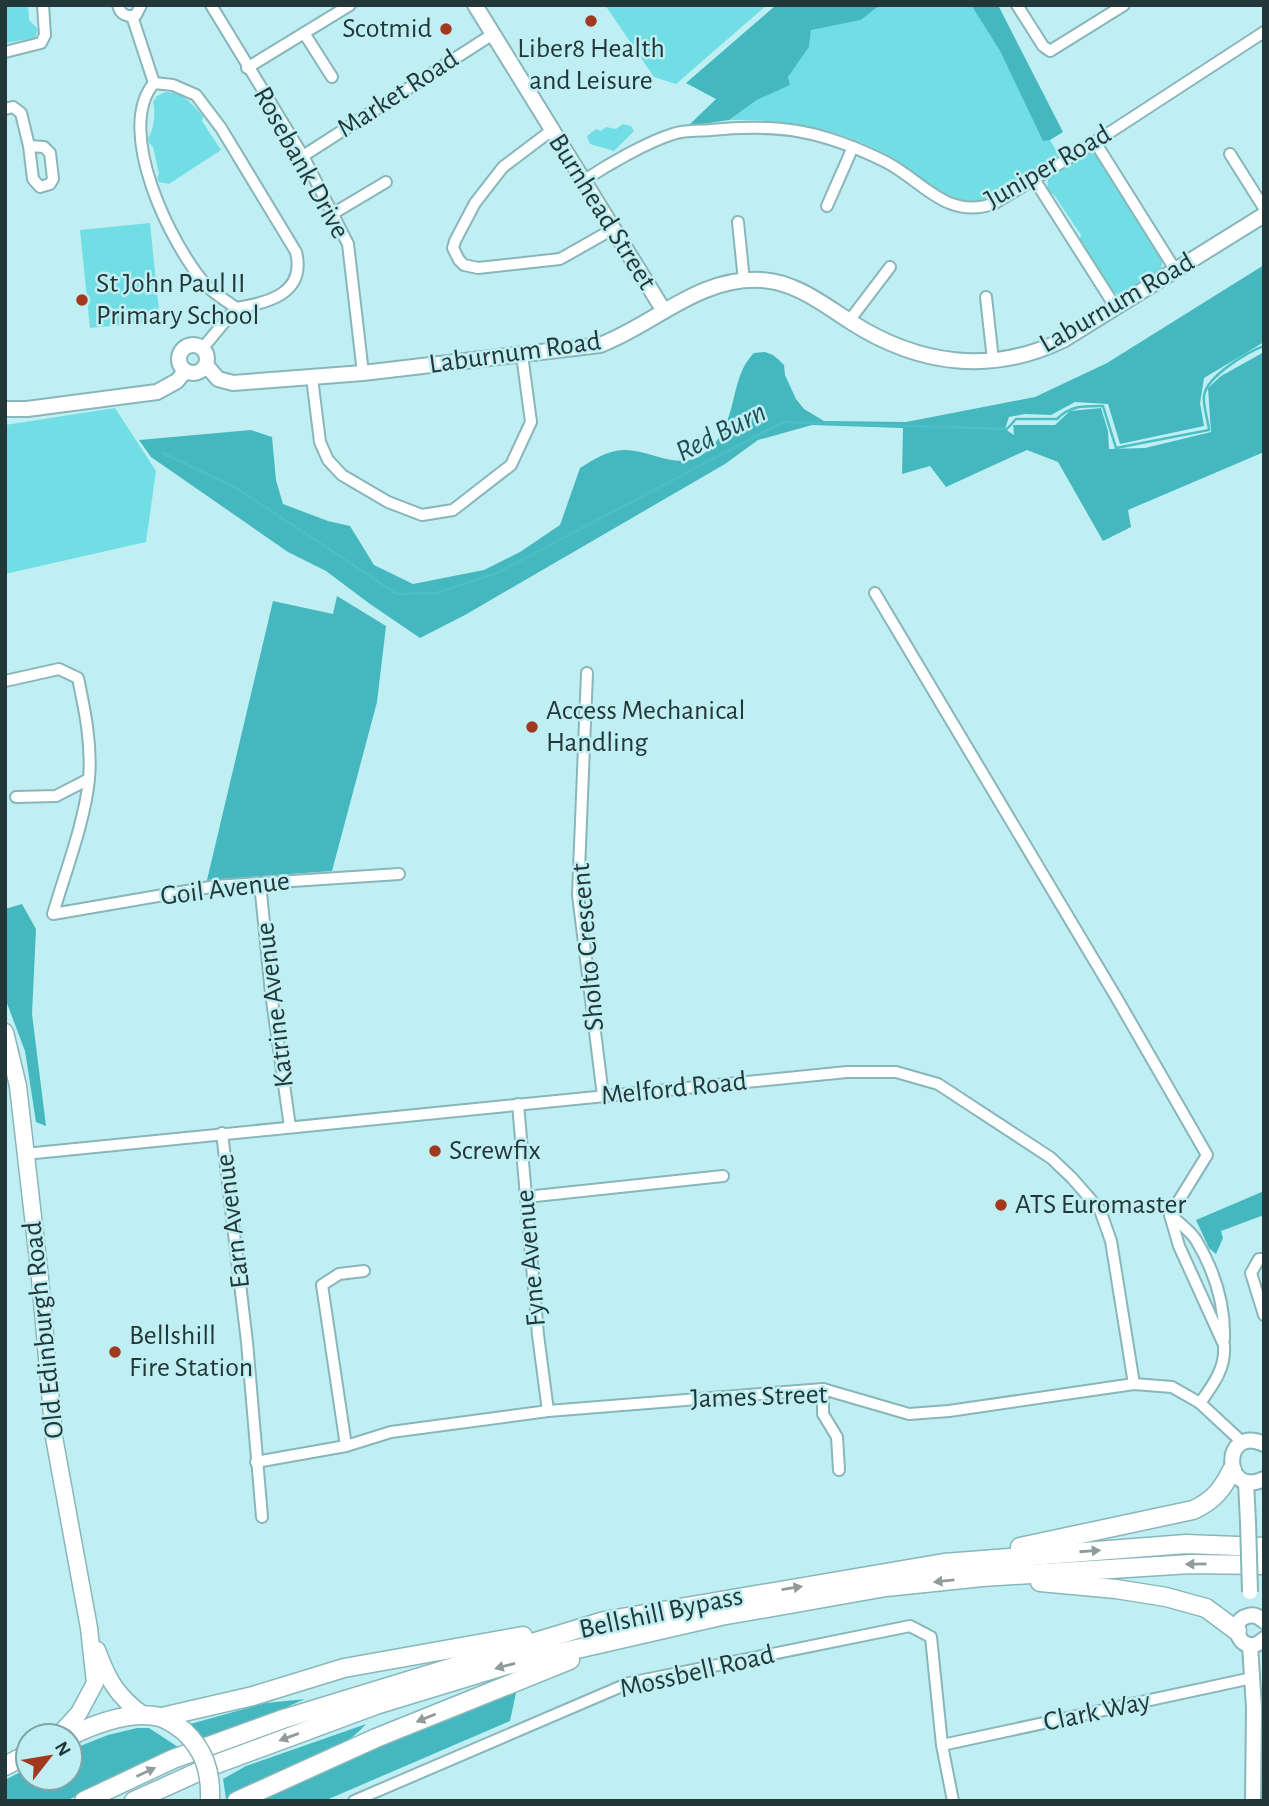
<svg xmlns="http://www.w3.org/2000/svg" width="1269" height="1806" font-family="'Alegreya Sans',sans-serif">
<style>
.green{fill:#71dee5}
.forest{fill:#45b8bf}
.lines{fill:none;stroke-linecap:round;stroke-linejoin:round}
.stream{stroke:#4cbec6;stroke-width:2.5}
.minor-casing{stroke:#88b6ba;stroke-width:14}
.tertiary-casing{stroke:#88b6ba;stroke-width:18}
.secondary-casing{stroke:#88b6ba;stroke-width:19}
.primary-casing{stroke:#88b6ba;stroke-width:21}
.trunk-casing{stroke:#88b6ba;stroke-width:21}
.minor{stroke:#fff;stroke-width:10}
.tertiary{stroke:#fff;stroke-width:14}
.secondary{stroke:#fff;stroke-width:16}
.primary{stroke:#fff;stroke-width:18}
.trunk{stroke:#fff;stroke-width:18}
.tertiary-bridge-casing{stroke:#88b6ba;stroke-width:18;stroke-linecap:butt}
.primary-bridge-casing{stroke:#88b6ba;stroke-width:21;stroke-linecap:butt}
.tertiary-bridge{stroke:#fff;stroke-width:14}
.primary-bridge{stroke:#fff;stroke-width:18}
.oneway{fill:#919b9c}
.poi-dot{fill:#a2391f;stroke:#bfeff3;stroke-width:2.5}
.labels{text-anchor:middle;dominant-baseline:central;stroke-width:5;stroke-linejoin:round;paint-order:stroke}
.poi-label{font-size:28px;fill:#233738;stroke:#bfeff3;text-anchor:start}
.street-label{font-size:28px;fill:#233738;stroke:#bfeff3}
.water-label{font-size:30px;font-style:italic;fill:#1f5154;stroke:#bfeff3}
</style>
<rect width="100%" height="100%" fill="#bfeff3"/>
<!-- green -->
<g class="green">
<polygon points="5,5 28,5 29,20 38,29 35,38 5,43"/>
<polygon points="605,5 767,5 676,84 654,77"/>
<path d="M880 5H971L1000 51 1043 140H1050L1059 155C1037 169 999 199 974 201 943 202 908 165 880 151 833 127 781 119 729 120L757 100 789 85 788 77 809 47 811 29 861 20Z"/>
<path d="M166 92C183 92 192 104 203 116L202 121 221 150 169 184 159 182 157 178 159 174 153 147 149 143 148 138C154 131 156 110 153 102L157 96Z"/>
<polygon points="623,124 631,126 634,131 614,151 590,144 587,136 596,129 601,131 606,127 616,129"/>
<polygon points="1089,152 1097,155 1101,159 1163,260 1161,269 1119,296 1107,287 1079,242 1081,235 1054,195 1047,191 1048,178"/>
<polygon points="150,223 160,321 90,328 80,230"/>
<polygon points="115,408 156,471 146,542 5,574 5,425"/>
</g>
<!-- forest -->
<g class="forest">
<polygon points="776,5 880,5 861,20 811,30 809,47 788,77 790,85 757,100 729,120 688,126 716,99 686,83"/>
<polygon points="971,5 998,5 1063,132 1050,140 1043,141 1000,51"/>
<path d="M1264 265V342L1204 378 1200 403 1204 426 1120 444 1108 404 1075 402 1051 415 1025 414 1009 417 1005 429 1014 435 1013 425H1055L1070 411 1101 408 1108 431 1109 449 1145 448 1211 432 1208 388 1221 376 1264 352V452L1128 510 1131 527 1103 541 1058 462 1027 450 946 487 930 466 902 474 903 428 812 425 758 440 725 464 465 615 420 638 370 604 326 571 288 552 151 457 139 440 251 430 272 437 276 480 283 504 328 521 350 526 374 565 413 584 484 570 520 552 560 525 580 468C593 460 608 450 624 450 649 449 678 471 702 455 741 428 727 379 754 353L765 352 773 355 779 360 784 365 785 375 796 399 804 409 824 421 906 422 1035 397 1107 363Z"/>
<polygon points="337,596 386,626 377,702 332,871 207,880 273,601 333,614"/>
<polygon points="22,904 36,929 32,1014 46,1126 36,1122 25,1051 5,998 5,909"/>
<polygon points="1264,1191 1264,1215 1221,1231 1223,1238 1216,1254 1209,1248 1196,1220"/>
<polygon points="517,1688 510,1721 324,1801 260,1801 375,1745"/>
<polygon points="305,1699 207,1742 190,1724 266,1703"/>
<path d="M366 1724C337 1758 268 1779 226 1799L223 1779 246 1766Z"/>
<polygon points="137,1728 149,1728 178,1747 66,1801 5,1801 5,1780 28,1768 28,1778 70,1778 70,1750 108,1735"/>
</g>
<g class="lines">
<!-- stream -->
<path class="stream" d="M163 453 238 489 397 594 436 593 497 573 783 422 1007 429 1016 419H1057C1071 405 1084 406 1103 406L1116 448 1209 430C1208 420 1203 406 1204 396 1206 377 1247 352 1264 346"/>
<!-- minor casing -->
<g class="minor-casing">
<g id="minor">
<path d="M118 5C120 14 127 18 136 15L141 5"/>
<polyline points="211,5 303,156 348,244 363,373"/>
<polyline points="1017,5 1043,46 1050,51 1124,5"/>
<polyline points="132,16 154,83"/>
<polyline points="304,33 332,77"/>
<polyline points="5,52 41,43 45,35 43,5"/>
<polyline points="247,68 350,5"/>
<polyline points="5,109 13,107 21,113 29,146 33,179 40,187 50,184 53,179 50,153 44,147 29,146"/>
<polyline points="552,130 503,167 475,203 455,241 453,248 459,260 464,265 478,268 560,259 613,229"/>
<polyline points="1095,142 1176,271"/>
<polyline points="1230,154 1264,208"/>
<polyline points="303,156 493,34"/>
<polyline points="1034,179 1116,308"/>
<path d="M583 181C607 165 647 142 673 134 684 130 699 131 711 130 780 123 824 131 886 162 924 182 948 221 995 203L1095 142 1264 32"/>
<polyline points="827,206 853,147"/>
<polyline points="334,213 386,182"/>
<polyline points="738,222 744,281"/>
<polyline points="986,297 993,360"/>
<polyline points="849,321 890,267"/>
<path d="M202 349 236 308C227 301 214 294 206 285 171 245 114 130 154 83L173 85 196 95 221 128 296 252C306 293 269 303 236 308"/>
<polyline points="312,378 320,442 328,460 342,475 388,502 422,515 453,510 511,465 531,422 522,355"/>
<path d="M875 593 1119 1002 1207 1155 1170 1215 1179 1246 1224 1345C1226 1368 1213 1385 1200 1403"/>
<polyline points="587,673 578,895 603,1096"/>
<path d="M5 681 59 669 78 678C85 711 92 745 89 779 85 821 65 873 53 914L216 886 399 874"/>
<polyline points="16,797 56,796 89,779"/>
<polyline points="260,883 271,993 290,1127"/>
<polyline points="518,1104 538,1335 548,1411"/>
<polyline points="222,1133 247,1342 262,1517"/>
<polyline points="25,1154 847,1072 896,1072 938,1084 1051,1158 1072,1178 1100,1210 1111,1241 1134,1384"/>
<polyline points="526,1197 723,1176"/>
<path d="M1173 1217C1180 1224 1190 1231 1196 1240 1214 1270 1225 1305 1224 1339"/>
<polyline points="1264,1259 1259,1259 1251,1273 1264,1315"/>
<polyline points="823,1389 823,1414 837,1437 839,1470"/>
<polyline points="346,1446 322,1285 339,1274 364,1271"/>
<polyline points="256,1462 346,1446 391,1432 548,1411 823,1389 909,1414 949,1411 1134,1384 1172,1387 1200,1403 1242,1442"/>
<polyline points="942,1745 1252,1678"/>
<polyline points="354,1801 629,1683 910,1626 931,1637 942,1745 953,1801"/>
</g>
</g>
<!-- tertiary casing -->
<g class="tertiary-casing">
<g id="tertiary">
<polyline points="475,5 664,311"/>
<circle cx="193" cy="359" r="14"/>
<path d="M206 365 218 379 233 383 363 373 600 345C655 324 698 277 761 280 796 282 823 304 851 322 918 365 991 375 1063 340L1264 215"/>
<polyline points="5,409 27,409 157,392 177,381 185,371"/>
<path d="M1264 1444C1221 1424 1222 1499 1264 1479"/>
<polyline points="1246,1482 1248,1522"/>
<path d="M1264 1621C1259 1617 1255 1614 1248 1616 1225 1621 1242 1660 1264 1639"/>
<polyline points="1250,1645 1254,1708 1253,1801"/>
</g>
</g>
<!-- secondary casing -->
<g class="secondary-casing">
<g id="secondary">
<polyline points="5,1032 18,1086 40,1278 54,1437 89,1628 95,1683 79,1713 58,1736"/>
<path d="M97 1650C108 1680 117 1696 143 1715"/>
</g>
</g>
<!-- primary casing -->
<g class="primary-casing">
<g id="primary">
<path d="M70 1736C95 1724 131 1710 160 1717 168 1719 177 1726 184 1731"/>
<polyline points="5,1766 28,1754"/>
</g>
</g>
<!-- trunk casing -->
<g class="trunk-casing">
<g id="trunk">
<path d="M1020 1547 1193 1510C1213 1501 1222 1490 1232 1470"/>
<polyline points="1040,1582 1116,1589 1166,1597 1206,1608 1237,1631"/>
<polyline points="162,1717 253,1696 344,1668 523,1636"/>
<polyline points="84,1801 173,1759 283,1719 604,1621 944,1563 1186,1544 1264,1547"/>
<polyline points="134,1801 211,1766 376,1705 507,1665 721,1616 886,1587 982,1577 1191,1564 1264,1565"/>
<polyline points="237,1801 376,1738 570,1660"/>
</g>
</g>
<!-- minor -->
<use href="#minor" class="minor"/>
<!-- tertiary -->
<use href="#tertiary" class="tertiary"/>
<!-- secondary -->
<use href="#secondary" class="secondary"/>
<!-- primary -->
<use href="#primary" class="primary"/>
<!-- trunk -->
<use href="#trunk" class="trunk"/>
<!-- tertiary-bridge casing -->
<g class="tertiary-bridge-casing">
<polyline id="tertiary-bridge" points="1248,1522 1250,1592"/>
</g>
<!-- primary-bridge casing -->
<g class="primary-bridge-casing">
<path id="primary-bridge" d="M184 1731C204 1750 211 1771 210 1799"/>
</g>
<!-- tertiary-bridge -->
<use href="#tertiary-bridge" class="tertiary-bridge"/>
<!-- primary-bridge -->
<use href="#primary-bridge" class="primary-bridge"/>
</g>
<!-- one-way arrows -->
<defs><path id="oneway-solid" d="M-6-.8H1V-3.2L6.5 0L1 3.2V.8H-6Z" transform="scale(1.75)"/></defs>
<g class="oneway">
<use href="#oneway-solid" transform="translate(1090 1551) rotate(-4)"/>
<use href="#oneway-solid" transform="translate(1196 1564) rotate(179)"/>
<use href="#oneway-solid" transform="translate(944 1581) rotate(174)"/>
<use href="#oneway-solid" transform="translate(792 1588) rotate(-9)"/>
<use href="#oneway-solid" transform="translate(505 1666) rotate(165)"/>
<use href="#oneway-solid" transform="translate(426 1718) rotate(158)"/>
<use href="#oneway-solid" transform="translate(289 1737) rotate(160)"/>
<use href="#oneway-solid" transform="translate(146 1772) rotate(-25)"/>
</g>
<!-- markers -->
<g class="poi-dot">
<circle cx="591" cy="21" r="7"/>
<circle cx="446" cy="29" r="7"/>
<circle cx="82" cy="300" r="7"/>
<circle cx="532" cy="727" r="7"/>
<circle cx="435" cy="1151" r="7"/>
<circle cx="1001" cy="1205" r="7"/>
<circle cx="115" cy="1352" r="7"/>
</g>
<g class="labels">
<!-- poi labels -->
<g class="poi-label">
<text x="432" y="29" text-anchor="end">Scotmid</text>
<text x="591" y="49" text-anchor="middle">Liber8 Health<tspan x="591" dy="32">and Leisure</tspan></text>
<text x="96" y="284">St John Paul II<tspan x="96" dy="32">Primary School</tspan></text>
<text x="546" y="711">Access Mechanical<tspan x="546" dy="32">Handling</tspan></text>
<text x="449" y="1151">Screwfix</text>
<text x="1015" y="1205">ATS Euromaster</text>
<text x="129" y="1336">Bellshill<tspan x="129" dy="32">Fire Station</tspan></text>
</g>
<!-- street labels -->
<g class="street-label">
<text transform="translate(398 94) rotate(-33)">Market Road</text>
<text transform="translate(301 163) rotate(61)">Rosebank Drive</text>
<text transform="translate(1048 167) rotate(-30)">Juniper Road</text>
<text transform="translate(602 212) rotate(58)">Burnhead Street</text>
<text transform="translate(1117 303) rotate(-30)">Laburnum Road</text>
<text transform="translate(515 353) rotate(-8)">Laburnum Road</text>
<text transform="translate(225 889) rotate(-7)">Goil Avenue</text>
<text transform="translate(588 947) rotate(-95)">Sholto Crescent</text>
<text transform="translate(275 1005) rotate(-97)">Katrine Avenue</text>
<text transform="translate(674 1089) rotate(-6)">Melford Road</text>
<text transform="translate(233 1221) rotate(-97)">Earn Avenue</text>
<text transform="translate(531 1258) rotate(-95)">Fyne Avenue</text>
<text transform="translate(44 1330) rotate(-96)">Old Edinburgh Road</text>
<text transform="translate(759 1397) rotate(-2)">James Street</text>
<text transform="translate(661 1613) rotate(-12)">Bellshill Bypass</text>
<text transform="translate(697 1672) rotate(-13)">Mossbell Road</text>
<text transform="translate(1097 1712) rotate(-12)">Clark Way</text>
</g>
<!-- water labels -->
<g class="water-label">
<text transform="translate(721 432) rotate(-27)">Red Burn</text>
</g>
</g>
<!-- border -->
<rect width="1269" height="1806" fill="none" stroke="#233738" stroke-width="14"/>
<!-- north arrow -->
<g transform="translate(49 1757) rotate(59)"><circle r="33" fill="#bfeff3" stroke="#81a5a8" stroke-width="2"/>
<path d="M0-5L12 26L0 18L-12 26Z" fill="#a2391f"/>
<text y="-10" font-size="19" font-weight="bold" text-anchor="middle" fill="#233738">N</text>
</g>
</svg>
